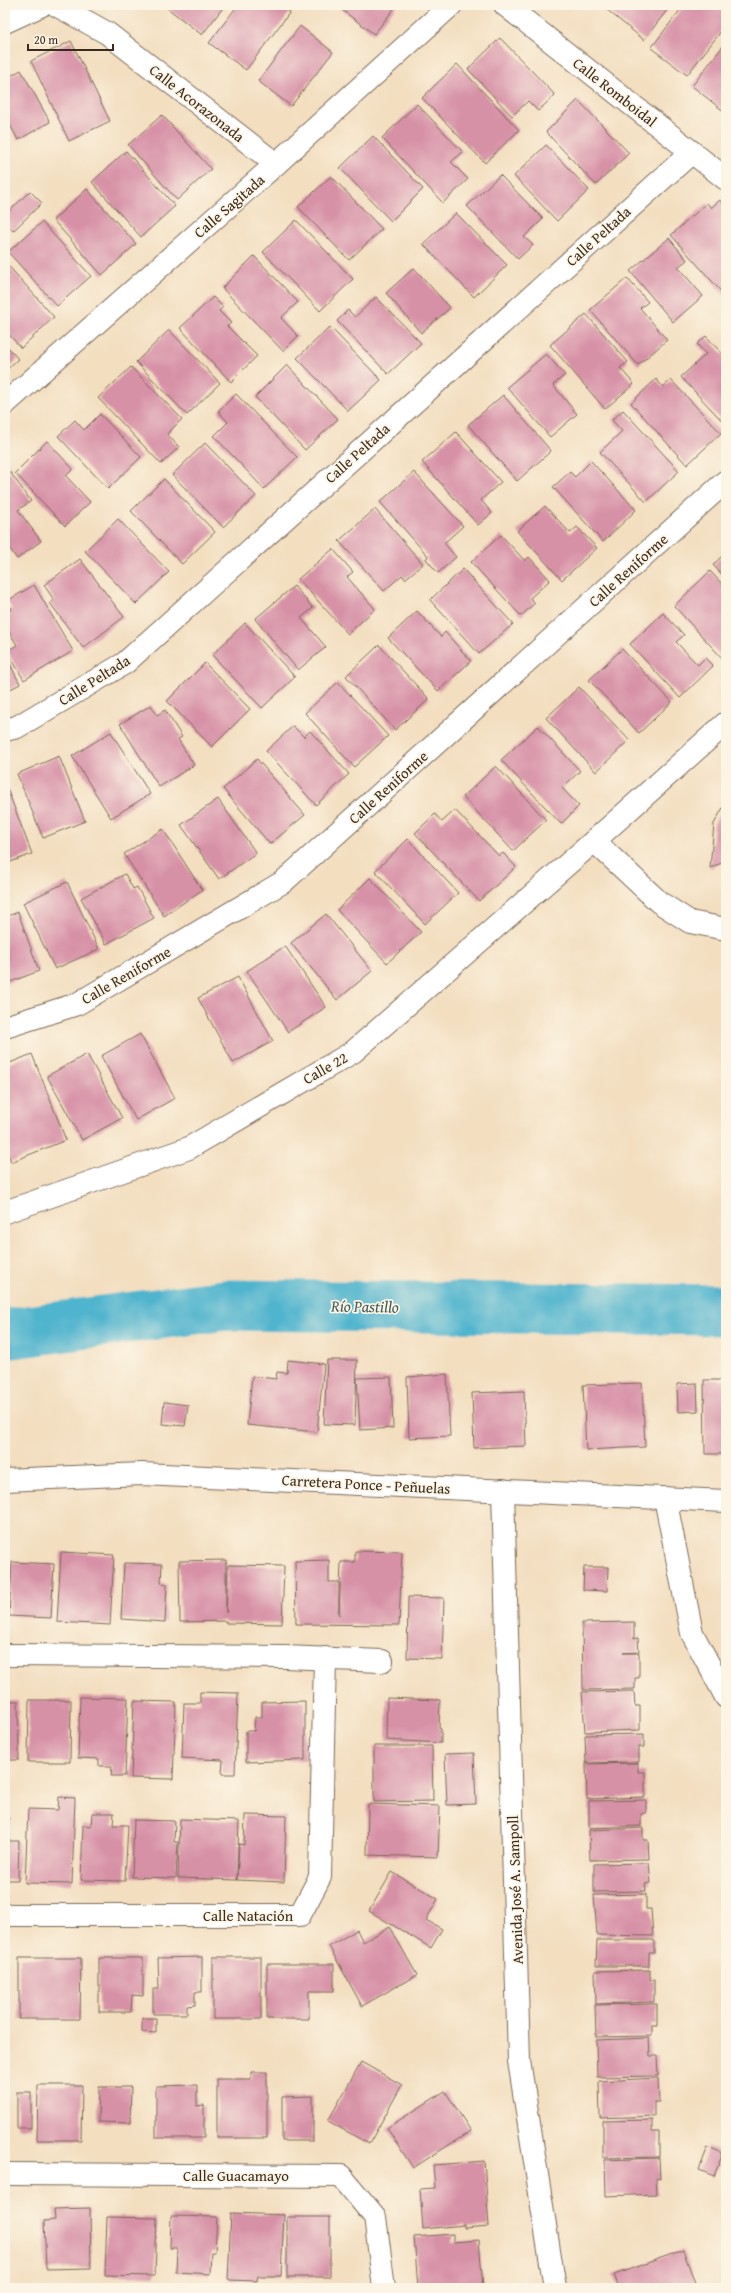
<svg xmlns="http://www.w3.org/2000/svg" width="731" height="2293" font-family="'Gentium Book Plus',serif">
<style>
.lines{fill:none;stroke-linecap:round;stroke-linejoin:round}
.river{stroke:#50b4ce;stroke-width:51}
.building{fill:#d791a7}
.minor-casing{stroke:#7b6957;stroke-width:24}
.tertiary-casing{stroke:#7b6957;stroke-width:24}
.primary-casing{stroke:#7b6957;stroke-width:24}
.minor{stroke:#fff;stroke-width:22}
.tertiary{stroke:#fff;stroke-width:22}
.primary{stroke:#fff;stroke-width:22}
.labels{text-anchor:middle;dominant-baseline:central;stroke-width:3.5;stroke-linejoin:round;paint-order:stroke}
.street-label{font-size:15px;fill:#3b2a1e;stroke:#fcf5e5}
.water-label{font-size:16px;font-style:italic;fill:#425a5c;stroke:#fcf5e5}
</style>
<rect width="100%" height="100%" fill="#fcf5e5"/>
<filter id="ink" filterUnits="userSpaceOnUse"><feTurbulence type="fractalNoise" baseFrequency=".025" numOctaves="2"/><feDisplacementMap in="SourceGraphic" scale="8" xChannelSelector="R" yChannelSelector="G"/><feConvolveMatrix kernelMatrix="1 2 1 2 8 2 1 2 1" color-interpolation-filters="sRGB"/></filter>
<filter id="wash" filterUnits="userSpaceOnUse"><feTurbulence type="fractalNoise" baseFrequency=".012" numOctaves="4" result="noise"/><feDisplacementMap in="SourceGraphic" scale="16" xChannelSelector="R" yChannelSelector="G"/><feGaussianBlur stdDeviation="0.9" result="paint"/><feColorMatrix in="noise" values="0 0 0 0 0 0 0 0 0 0 0 0 0 0 0 0 0 1.4 0 .05"/><feComposite in="paint" operator="in"/></filter>
<g filter="url(#wash)">
<rect width="100%" height="100%" fill="#f3dec0"/>
<g class="lines">
<!-- river -->
<polyline class="river" points="5,1334 225,1305 726,1310"/>
</g>
<g id="blocks">
<!-- building -->
<g class="building">
<polygon points="168,5 225,5 202,35 166,7"/>
<polygon points="238,5 281,5 290,12 246,70 209,43"/>
<polygon points="339,5 397,5 374,34 338,7"/>
<polygon points="609,5 671,5 644,40 606,9"/>
<polygon points="684,5 716,5 726,12 726,25 687,75 651,48"/>
<polygon points="300,26 333,52 291,106 258,81"/>
<polygon points="500,38 555,95 538,111 528,101 512,116 468,69"/>
<polygon points="71,41 110,121 69,141 31,61"/>
<polygon points="726,42 726,113 692,86"/>
<polygon points="457,64 519,130 485,163 422,98"/>
<polygon points="21,70 50,122 18,140 5,115 5,79"/>
<polygon points="578,100 629,153 596,185 546,132"/>
<polygon points="417,104 463,152 451,162 468,179 443,203 382,138"/>
<polygon points="162,115 211,169 177,200 128,145"/>
<polygon points="373,136 423,189 391,221 340,168"/>
<polygon points="546,145 589,190 557,221 514,176"/>
<polygon points="126,151 175,206 141,237 92,182"/>
<polygon points="500,175 543,219 524,237 533,245 518,259 467,206"/>
<polygon points="331,176 382,229 349,260 298,207"/>
<polygon points="87,189 136,244 102,275 53,220"/>
<polygon points="30,191 42,203 13,231 5,222 5,215"/>
<polygon points="720,200 726,208 726,297 671,235 707,203 711,208"/>
<polygon points="456,213 507,265 474,297 423,244"/>
<polygon points="296,220 353,279 320,311 263,252"/>
<polygon points="42,222 91,276 57,306 8,252"/>
<polygon points="669,238 687,260 678,267 703,296 673,322 630,271"/>
<polygon points="254,256 298,302 281,318 298,336 283,351 222,288"/>
<polygon points="5,262 54,317 21,348 5,330"/>
<polygon points="414,268 450,308 421,333 386,293"/>
<polygon points="627,278 648,302 640,308 667,340 638,365 590,310"/>
<polygon points="213,297 223,307 219,311 231,323 227,326 257,356 231,382 180,328"/>
<polygon points="376,297 421,343 388,374 337,321 348,310 355,317"/>
<polygon points="586,314 628,362 620,368 634,384 605,409 550,345"/>
<polygon points="330,327 381,380 348,411 297,358"/>
<polygon points="169,330 220,383 187,415 136,362"/>
<polygon points="706,336 726,358 726,425 681,377 706,354 697,344"/>
<polygon points="5,344 18,359 5,371"/>
<polygon points="546,354 565,375 553,385 577,414 550,437 507,387"/>
<polygon points="287,365 338,419 305,450 255,397"/>
<polygon points="131,367 182,419 167,434 179,447 161,464 98,398"/>
<polygon points="656,379 663,387 671,380 721,433 687,465 631,403"/>
<polygon points="236,394 297,457 264,489 214,436 228,422 218,411"/>
<polygon points="503,395 551,451 517,481 468,425"/>
<polygon points="623,410 679,471 646,502 600,452 622,431 612,420"/>
<polygon points="100,414 141,457 108,489 58,436 75,420 84,430"/>
<polygon points="456,432 501,482 481,500 492,513 478,525 422,462"/>
<polygon points="47,441 73,469 66,476 90,502 65,526 15,473"/>
<polygon points="205,443 256,496 223,527 172,475"/>
<polygon points="591,461 636,510 603,542 553,487 570,472 575,477"/>
<polygon points="10,472 31,501 18,510 41,541 17,559 5,542 5,476"/>
<polygon points="414,472 463,526 444,543 456,557 438,573 426,559 428,556 380,502"/>
<polygon points="164,479 215,532 182,564 131,511"/>
<polygon points="545,506 570,533 577,527 597,548 562,580 517,531"/>
<polygon points="375,509 423,564 405,579 402,575 384,591 339,541"/>
<polygon points="118,519 169,572 136,604 85,551"/>
<polygon points="501,535 525,561 529,557 550,580 530,598 535,603 521,616 471,562"/>
<polygon points="333,549 353,572 347,577 375,609 348,634 298,579"/>
<polygon points="726,552 726,579 713,565"/>
<polygon points="80,559 124,617 83,648 50,603 54,600 44,585"/>
<polygon points="463,569 513,624 479,654 430,600"/>
<polygon points="710,571 726,588 726,657 724,660 674,606"/>
<polygon points="34,585 73,651 24,680 7,651 17,645 5,625 5,613 12,609 7,601"/>
<polygon points="294,586 313,608 301,618 326,647 298,670 255,619"/>
<polygon points="417,611 441,637 445,632 471,661 438,691 388,638"/>
<polygon points="663,613 684,635 676,642 698,665 705,658 713,666 680,698 630,644"/>
<polygon points="245,623 295,677 262,708 212,655"/>
<polygon points="379,645 429,699 395,730 346,676"/>
<polygon points="622,649 672,702 639,733 589,680"/>
<polygon points="5,654 20,684 5,692"/>
<polygon points="205,663 250,709 212,747 167,701"/>
<polygon points="338,682 388,736 354,767 305,713"/>
<polygon points="579,687 629,740 596,772 546,718"/>
<polygon points="151,705 157,715 165,710 182,737 178,739 194,765 159,787 120,724"/>
<polygon points="293,726 304,737 310,731 349,774 316,805 266,751"/>
<polygon points="538,726 580,771 562,788 579,806 561,824 501,760"/>
<polygon points="111,732 150,794 111,818 72,756"/>
<polygon points="59,756 85,821 43,838 17,774"/>
<polygon points="257,759 305,815 270,844 223,789"/>
<polygon points="496,766 546,820 513,851 463,797"/>
<polygon points="5,783 32,854 5,864"/>
<polygon points="218,799 256,853 219,879 181,825"/>
<polygon points="726,802 726,861 710,868 714,824"/>
<polygon points="455,810 499,856 503,853 516,867 479,901 415,833 435,814 442,822"/>
<polygon points="163,829 202,890 164,916 124,854"/>
<polygon points="408,839 458,893 425,924 375,871"/>
<polygon points="125,874 133,889 137,887 154,918 106,944 81,898"/>
<polygon points="370,878 421,932 387,963 337,910"/>
<polygon points="67,882 99,949 55,969 23,903"/>
<polygon points="18,912 39,971 5,984 5,917"/>
<polygon points="326,914 372,971 337,1000 291,943"/>
<polygon points="285,946 326,1007 288,1032 247,971"/>
<polygon points="238,977 273,1041 233,1063 198,998"/>
<polygon points="140,1034 175,1098 136,1120 101,1056"/>
<polygon points="32,1054 66,1140 11,1162 5,1145 5,1065"/>
<polygon points="87,1054 122,1118 82,1140 47,1076"/>
<polygon points="288,1360 324,1364 317,1432 247,1425 252,1376 276,1379 277,1372 287,1373"/>
<polygon points="327,1360 357,1360 355,1425 324,1424"/>
<polygon points="447,1374 450,1436 409,1438 407,1377"/>
<polygon points="391,1377 393,1428 360,1430 357,1378"/>
<polygon points="704,1380 726,1380 726,1454 705,1454"/>
<polygon points="642,1383 645,1447 586,1450 583,1385"/>
<polygon points="697,1383 698,1411 678,1412 677,1384"/>
<polygon points="524,1391 526,1446 474,1448 472,1393"/>
<polygon points="164,1402 188,1405 185,1426 162,1424"/>
<polygon points="355,1551 402,1552 399,1625 296,1624 295,1561 329,1560 329,1582 339,1582 339,1615 341,1562 355,1562"/>
<polygon points="61,1552 114,1555 110,1625 57,1622"/>
<polygon points="226,1560 226,1613 228,1565 284,1566 282,1624 226,1623 226,1621 180,1622 179,1561"/>
<polygon points="12,1562 54,1564 51,1618 9,1616"/>
<polygon points="124,1563 162,1564 161,1583 167,1584 165,1622 121,1619"/>
<polygon points="584,1567 608,1567 607,1591 583,1590"/>
<polygon points="408,1597 444,1598 442,1659 407,1658"/>
<polygon points="634,1622 634,1639 638,1638 639,1652 623,1653 639,1653 639,1678 635,1678 635,1689 583,1690 582,1623"/>
<polygon points="634,1691 635,1706 640,1706 640,1730 585,1732 582,1692"/>
<polygon points="200,1692 238,1693 235,1774 222,1774 223,1760 182,1758 184,1703 200,1703"/>
<polygon points="80,1697 128,1698 125,1776 111,1776 112,1766 99,1766 99,1759 78,1758"/>
<polygon points="387,1698 440,1700 439,1728 441,1729 441,1743 386,1740"/>
<polygon points="29,1700 71,1700 70,1762 28,1762"/>
<polygon points="5,1701 18,1701 19,1760 5,1760"/>
<polygon points="134,1701 176,1702 173,1779 131,1778"/>
<polygon points="305,1701 305,1760 246,1762 246,1731 254,1731 255,1717 262,1717 262,1702"/>
<polygon points="644,1734 644,1747 639,1747 639,1762 586,1763 585,1735"/>
<polygon points="374,1746 432,1746 433,1801 374,1802"/>
<polygon points="474,1753 476,1804 447,1805 445,1754"/>
<polygon points="638,1763 638,1772 645,1772 645,1797 587,1799 586,1764"/>
<polygon points="59,1797 75,1798 72,1884 25,1883 28,1809 58,1810"/>
<polygon points="646,1800 646,1813 641,1814 641,1826 589,1828 589,1801"/>
<polygon points="368,1804 440,1806 438,1857 367,1855"/>
<polygon points="92,1813 114,1813 113,1825 128,1825 125,1881 81,1880 83,1825 91,1826"/>
<polygon points="245,1815 286,1816 284,1882 237,1880 239,1844 244,1845"/>
<polygon points="5,1818 9,1818 8,1841 19,1841 18,1880 5,1880"/>
<polygon points="180,1819 239,1821 237,1880 178,1878"/>
<polygon points="134,1820 175,1821 174,1842 178,1842 176,1878 132,1877"/>
<polygon points="643,1828 643,1840 648,1840 649,1859 590,1860 589,1830"/>
<polygon points="649,1863 651,1883 645,1884 646,1891 594,1892 594,1864"/>
<polygon points="392,1872 438,1899 426,1920 442,1929 431,1948 369,1911"/>
<polygon points="646,1894 646,1909 651,1909 653,1936 597,1935 594,1895"/>
<polygon points="390,1927 417,1975 362,2006 329,1946 357,1930 363,1942"/>
<polygon points="597,1940 654,1940 654,1953 649,1953 649,1966 596,1966"/>
<polygon points="202,1957 202,1992 195,1992 195,2005 187,2006 187,2014 153,2014 153,1989 159,1989 158,1958"/>
<rect x="213" y="1957" width="48" height="62"/>
<polygon points="19,1958 81,1958 80,2019 19,2019"/>
<polygon points="99,1958 143,1958 143,1996 132,1995 131,2012 99,2012"/>
<polygon points="267,1964 334,1964 334,1991 309,1991 309,2019 267,2019"/>
<polygon points="650,1970 650,1980 654,1980 654,2002 596,2004 595,1971"/>
<polygon points="657,2004 657,2025 652,2025 652,2036 596,2037 595,2005"/>
<polygon points="142,2018 156,2018 156,2033 142,2032"/>
<polygon points="649,2038 650,2056 657,2056 658,2076 597,2077 596,2040"/>
<polygon points="361,2062 402,2085 369,2144 328,2121"/>
<polygon points="251,2072 267,2072 267,2138 217,2138 217,2079 251,2079"/>
<polygon points="658,2078 659,2102 654,2102 654,2116 600,2118 599,2081"/>
<polygon points="38,2085 82,2085 81,2140 37,2140"/>
<polygon points="197,2085 197,2106 204,2105 204,2138 156,2138 156,2086"/>
<polygon points="99,2087 131,2087 130,2123 98,2122"/>
<polygon points="445,2091 471,2131 413,2168 387,2128"/>
<rect x="17" y="2092" width="14" height="36"/>
<polygon points="313,2096 313,2141 282,2141 282,2097"/>
<polygon points="652,2120 652,2132 659,2132 659,2157 603,2158 603,2121"/>
<polygon points="708,2147 723,2153 714,2176 699,2170"/>
<polygon points="659,2158 660,2179 656,2178 657,2194 606,2196 605,2160"/>
<polygon points="484,2161 489,2226 464,2228 464,2225 423,2229 420,2189 435,2188 433,2165"/>
<polygon points="90,2208 91,2268 46,2269 44,2221 55,2220 54,2209"/>
<polygon points="231,2213 284,2215 281,2276 258,2276 257,2281 228,2280"/>
<polygon points="171,2216 217,2217 215,2252 211,2252 210,2274 176,2272 177,2248 170,2248"/>
<polygon points="107,2217 157,2218 155,2276 105,2275"/>
<rect x="287" y="2217" width="43" height="60"/>
<polygon points="453,2234 453,2242 479,2240 483,2288 418,2288 414,2237"/>
<polygon points="683,2250 697,2288 619,2288 614,2275"/>
</g>
</g>
</g>
<g filter="url(#ink)">
<use href="#blocks" fill-opacity="0" stroke="#7b6957" stroke-width="1"/>
<g class="lines">
<!-- minor casing -->
<g class="minor-casing">
<g id="minor">
<polyline points="56,5 107,33 276,164"/>
<polyline points="505,5 726,179"/>
<polyline points="5,22 42,5"/>
<polyline points="5,404 276,164 451,5"/>
<polyline points="5,730 17,727 125,663 692,152"/>
<polyline points="5,1027 77,1004 283,882 726,481"/>
<polyline points="5,1212 189,1148 353,1052 594,841"/>
<polyline points="665,1498 692,1633 726,1697"/>
<polyline points="5,1655 285,1657 382,1661"/>
<polyline points="5,1915 300,1915 320,1877 325,1658"/>
<polyline points="5,2174 341,2176 375,2217 384,2288"/>
</g>
</g>
<!-- tertiary casing -->
<g class="tertiary-casing">
<polyline id="tertiary" points="503,1490 519,2061 555,2288"/>
</g>
<!-- primary casing -->
<g class="primary-casing">
<g id="primary">
<polyline points="726,723 594,841 659,902 690,922 726,929"/>
<polyline points="5,1480 142,1474 726,1501"/>
</g>
</g>
<!-- minor -->
<use href="#minor" class="minor"/>
<!-- tertiary -->
<use href="#tertiary" class="tertiary"/>
<!-- primary -->
<use href="#primary" class="primary"/>
</g>
</g>
<g class="labels">
<!-- street labels -->
<g class="street-label">
<text transform="translate(615 92) rotate(38)">Calle Romboidal</text>
<text transform="translate(197 103) rotate(38)">Calle Acorazonada</text>
<text transform="translate(229 206) rotate(-41)">Calle Sagitada</text>
<text transform="translate(598 236) rotate(-42)">Calle Peltada</text>
<text transform="translate(357 453) rotate(-42)">Calle Peltada</text>
<text transform="translate(628 570) rotate(-42)">Calle Reniforme</text>
<text transform="translate(94 680) rotate(-32)">Calle Peltada</text>
<text transform="translate(388 787) rotate(-42)">Calle Reniforme</text>
<text transform="translate(126 975) rotate(-30)">Calle Reniforme</text>
<text transform="translate(325 1068) rotate(-30)">Calle 22</text>
<text transform="translate(366 1484) rotate(3)">Carretera Ponce - Peñuelas</text>
<text transform="translate(515 1890) rotate(-92)">Avenida José A. Sampoll</text>
<text x="248" y="1915">Calle Natación</text>
<text x="236" y="2175">Calle Guacamayo</text>
</g>
<!-- water labels -->
<g class="water-label">
<text transform="translate(365 1306) rotate(1)">Río Pastillo</text>
</g>
</g>
<!-- margin -->
<rect width="731" height="2293" fill="none" stroke="#fcf5e5" stroke-width="20"/>
<!-- scale -->
<path d="M28 44v6h85v-6" fill="none" stroke="#3b2a1e" stroke-width="2"/>
<text x="34" y="44" font-size="12" fill="#3b2a1e" stroke="#fcf5e5" stroke-width="3" paint-order="stroke">20 m</text>
</svg>
